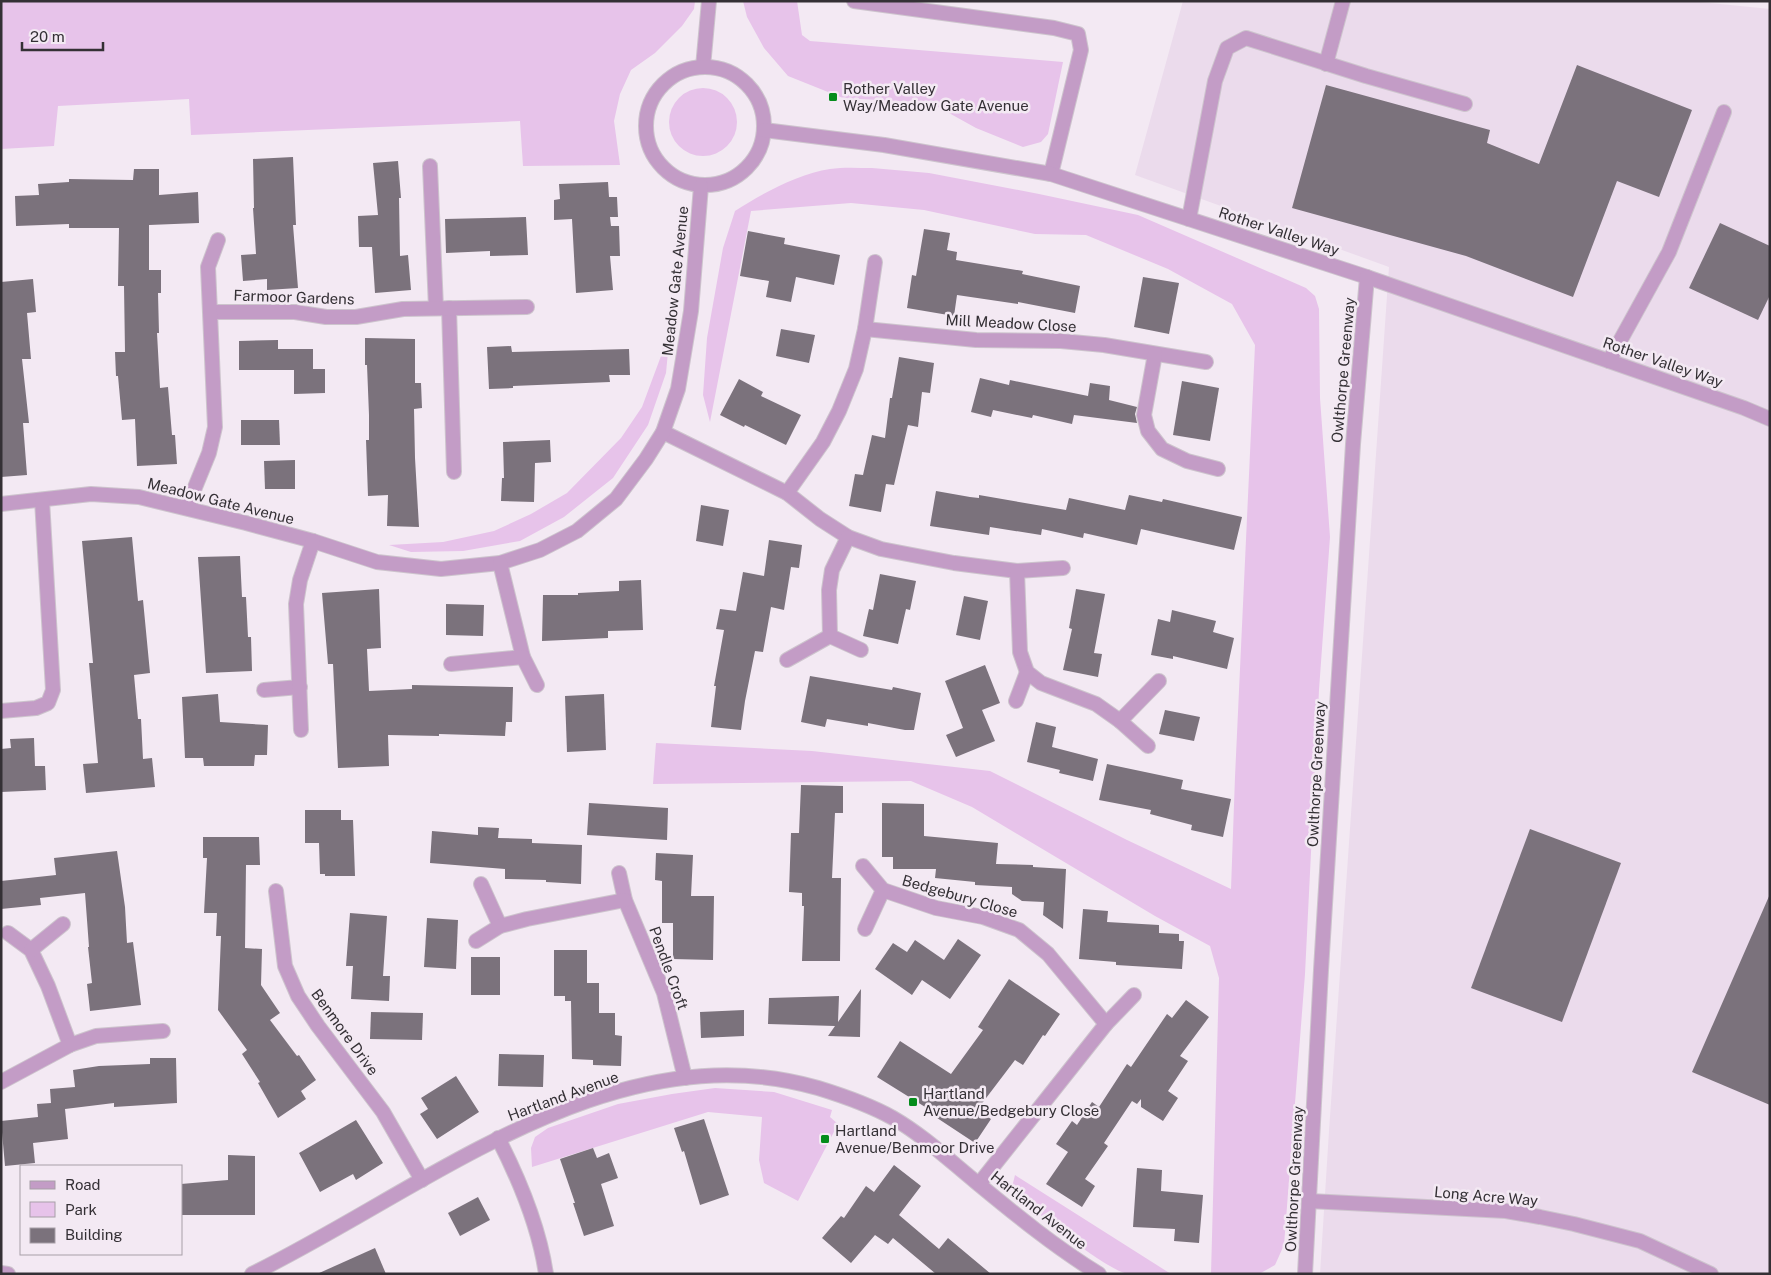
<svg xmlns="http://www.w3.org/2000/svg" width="1771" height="1275" font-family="'Public Sans',sans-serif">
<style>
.built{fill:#ebdbec}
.green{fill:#e7c3ea}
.building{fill:#7b727c}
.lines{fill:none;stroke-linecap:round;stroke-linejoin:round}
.service-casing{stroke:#cdc4cd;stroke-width:16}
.minor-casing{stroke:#cdc4cd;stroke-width:16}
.tertiary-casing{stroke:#cdc4cd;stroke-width:16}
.service{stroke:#c39cc6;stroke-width:14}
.minor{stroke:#c39cc6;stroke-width:14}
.tertiary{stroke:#c39cc6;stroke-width:14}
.poi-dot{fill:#048c1b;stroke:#f3e9f3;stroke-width:2}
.labels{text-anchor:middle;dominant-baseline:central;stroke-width:5;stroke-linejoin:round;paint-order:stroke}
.poi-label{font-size:15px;fill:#343035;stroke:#f3e9f3;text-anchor:start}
.street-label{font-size:15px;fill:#343035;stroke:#f3e9f3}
</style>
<rect width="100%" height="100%" fill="#f3e9f3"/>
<!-- built -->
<polygon class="built" points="1183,1 1690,1 1770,9 1770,1274 1320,1274 1329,1131 1389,267 1135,175"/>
<!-- green -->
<g class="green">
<polygon points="1,1 695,1 694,9 682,26 655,53 631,70 620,94 614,121 620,165 523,166 520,121 191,135 189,99 58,106 54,146 1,149"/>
<polygon points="743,1 797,1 802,35 810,41 1063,62 1048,134 1041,142 1023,147 976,128 931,103 843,98 788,76 764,48 747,17"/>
<circle cx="703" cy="122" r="34"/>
<path d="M872 168 929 173 1039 194 1138 215 1306 288 1315 296 1319 309 1320 398 1330 537 1319 690 1305 974 1284 1245 1275 1265 1259 1274H1211L1219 978 1210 946 1155 916 972 807 911 781 653 784 656 743 812 751 990 771 1127 840 1231 889 1235 777 1255 345 1232 304 1168 269 1086 235 1035 234 924 210 851 203 751 211 710 422 703 395 707 338 723 248 735 211C761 194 798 174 830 169 843 167 858 168 872 168Z"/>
<polygon points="672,310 666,373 648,425 613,478 564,517 520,541 463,551 411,552 389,545 443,542 494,531 531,514 567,493 621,438 642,407 661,356"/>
<polygon points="715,1088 774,1092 832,1110 830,1117 838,1124 798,1201 764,1183 759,1160 762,1117 708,1112 532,1167 531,1148 535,1137 548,1128 618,1104 672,1094"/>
<path d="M1015 1175 1171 1274C1157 1274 1142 1275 1128 1274 1106 1270 1025 1206 1012 1187Z"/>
</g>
<!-- building -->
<g class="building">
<polygon points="1577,65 1692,110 1659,197 1617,181 1573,297 1466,256 1292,208 1326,85 1490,130 1487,143 1539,164"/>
<polygon points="293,157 296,225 293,225 298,288 267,290 267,279 243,281 241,255 256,254 253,208 254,208 253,159"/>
<polygon points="398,161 401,198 399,198 400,256 408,255 411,290 375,293 372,247 359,247 358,216 378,215 373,163"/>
<polygon points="134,169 159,169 159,195 198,192 199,223 149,225 149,270 161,270 161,293 158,293 159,333 157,333 160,388 168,387 172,435 175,435 177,464 137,466 135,419 122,420 118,376 116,376 115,352 125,352 124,286 118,286 119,228 69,228 69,224 16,226 15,196 39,195 38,184 69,182 69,179 133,180"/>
<polygon points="608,182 609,197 617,197 618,217 610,217 611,226 619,226 620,256 610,256 613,290 576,293 572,219 554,220 554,200 560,199 559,184"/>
<polygon points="526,217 528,255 490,256 490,251 446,253 445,219"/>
<polygon points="1720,223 1770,246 1770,295 1758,320 1689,288"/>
<polygon points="924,229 950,233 947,250 957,252 956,260 1023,271 1022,274 1080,286 1075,313 1018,302 1018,304 957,295 954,316 907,308 912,275 916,276"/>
<polygon points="748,231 785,238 784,244 840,255 834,285 796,277 791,302 766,297 769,281 740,276"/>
<polygon points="1143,277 1179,283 1169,334 1134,327"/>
<polygon points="33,279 36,312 27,313 31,359 22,359 29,423 23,423 27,475 1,477 1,282"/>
<polygon points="781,329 815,335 809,363 776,356"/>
<polygon points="365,338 415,339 415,383 421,383 422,408 414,409 415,458 419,527 387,526 388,495 368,496 366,440 369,440 369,415 367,365 365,365"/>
<polygon points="278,340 278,349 313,349 313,369 325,369 325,393 294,394 294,370 239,370 239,341"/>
<polygon points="511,346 512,352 629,349 630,375 609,375 610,382 513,386 513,388 489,389 487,347"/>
<polygon points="899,357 934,363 930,393 922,392 918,427 908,425 894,485 886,484 881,512 849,506 855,474 863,475 872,435 885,438 890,398 892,398"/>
<polygon points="980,378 1009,385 1010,380 1088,396 1090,383 1110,386 1109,400 1137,407 1135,414 1137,423 1074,415 1072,424 1033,415 1032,418 993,410 991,417 971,412"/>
<polygon points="739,379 763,392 761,396 801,415 786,445 745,425 744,427 720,415"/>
<polygon points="1182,381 1219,388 1210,441 1173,435"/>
<polygon points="241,420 279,420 280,445 241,445"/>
<polygon points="550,440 551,462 535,463 534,502 501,501 502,478 504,478 503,442"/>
<polygon points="295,460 295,489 265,489 264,461"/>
<polygon points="936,491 970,497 979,498 979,495 1066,510 1069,498 1125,510 1129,495 1162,502 1163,499 1242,517 1234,550 1141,529 1137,545 1084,533 1083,538 1042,529 1041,535 990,527 989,535 930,526"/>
<polygon points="701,505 729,510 723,546 696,541"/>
<polygon points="132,537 138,601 143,600 150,673 134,675 138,719 141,719 143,759 152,758 155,787 86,793 83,764 98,763 89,663 93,663 82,541"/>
<polygon points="769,540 802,545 799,568 791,567 784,610 771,607 763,652 755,651 745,701 741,730 711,727 716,686 714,686 724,630 716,629 720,609 736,611 743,572 764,576"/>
<polygon points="240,556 242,597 246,597 248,637 251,637 252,671 206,673 198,557"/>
<polygon points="880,574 916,581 910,610 906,609 898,644 863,636 869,609 873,610"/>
<polygon points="641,580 643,630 608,631 608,638 542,641 543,595 578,595 578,593 619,591 619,581"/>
<polygon points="379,589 381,648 367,649 369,691 412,689 412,685 513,687 512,722 506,722 505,736 439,734 439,736 388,735 389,766 338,768 333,664 328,664 322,593"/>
<polygon points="1076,589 1105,594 1094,653 1102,654 1098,677 1063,670 1072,629 1069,628"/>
<polygon points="964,596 988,601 980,640 956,635"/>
<polygon points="446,604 484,605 483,636 446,635"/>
<polygon points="1172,610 1216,621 1213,632 1234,638 1227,669 1173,656 1173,659 1151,655 1158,619 1170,622"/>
<polygon points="985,665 1000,703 982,710 995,741 956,757 946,735 963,728 945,681"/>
<polygon points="810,676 892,690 893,687 921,693 914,730 905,730 868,723 868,726 827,719 825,727 801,722"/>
<polygon points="218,694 220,722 268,725 267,755 255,755 254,766 204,766 203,758 185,758 182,697"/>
<polygon points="604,694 606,750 567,752 565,696"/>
<polygon points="1165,710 1200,717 1194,741 1159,734"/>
<polygon points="1036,722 1056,727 1052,747 1098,759 1093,781 1059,773 1060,770 1027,762"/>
<polygon points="34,738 35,766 45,766 46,790 1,792 1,749 11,748 10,739"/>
<polygon points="1107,764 1183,780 1181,789 1231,799 1223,837 1191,830 1192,825 1150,814 1151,810 1099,800"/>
<polygon points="801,785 843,786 843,813 835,813 832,878 841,878 840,961 802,961 804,906 802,906 802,893 789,892 791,833 799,833"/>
<polygon points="589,803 668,808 667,840 587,835"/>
<polygon points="882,803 924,804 924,836 998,843 996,864 1033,865 1033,867 1066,869 1063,929 1043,915 1044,902 1022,901 1012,894 1012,887 975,885 975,882 935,878 936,869 893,869 893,857 882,857"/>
<polygon points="305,810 341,810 341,820 353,820 355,876 325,876 325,874 320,874 319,843 305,843"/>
<polygon points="478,827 499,828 498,838 532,839 532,843 582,845 581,884 546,882 546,880 505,879 505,869 430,863 432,831 478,835"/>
<polygon points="1530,829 1621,863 1562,1022 1471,988"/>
<polygon points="203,837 259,837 260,865 246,865 245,948 262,949 261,985 280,1013 270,1020 297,1056 299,1055 316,1080 301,1091 306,1099 278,1118 258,1083 260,1082 242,1054 247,1050 218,1010 221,936 216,936 217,913 204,913 207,858 203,858"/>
<polygon points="117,851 125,907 127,943 133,942 141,1005 90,1011 87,984 92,983 88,947 89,947 85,893 40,898 41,905 1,909 1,881 56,875 54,858"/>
<polygon points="656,853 693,855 691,896 714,896 713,960 673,959 673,923 662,923 662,881 655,880"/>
<polygon points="1770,894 1770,1105 1692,1072"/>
<polygon points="1083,909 1108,911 1107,922 1159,925 1159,933 1179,934 1179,941 1184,941 1182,969 1116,965 1116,962 1079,959"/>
<polygon points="350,913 387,916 383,976 390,976 389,1001 351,999 353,966 346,966"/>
<polygon points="427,918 458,920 456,969 424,967"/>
<polygon points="958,939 981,955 950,999 922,980 912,995 875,969 893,943 907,952 915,940 944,960"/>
<polygon points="554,950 587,950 587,983 599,983 599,1013 615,1013 615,1035 622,1036 621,1066 593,1065 593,1060 572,1059 571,1001 565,1001 565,996 554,996"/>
<rect x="471" y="957" width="29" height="38"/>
<polygon points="1009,979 1060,1014 1045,1036 1043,1035 1023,1065 1015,1060 977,1110 991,1119 975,1143 928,1112 930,1110 877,1077 900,1041 951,1074 983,1030 978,1027"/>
<polygon points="861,989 860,1037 828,1036 835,1026 768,1024 769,998 839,996 838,1022"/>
<polygon points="1186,1000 1209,1017 1180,1056 1188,1061 1168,1091 1178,1098 1163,1121 1141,1107 1141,1099 1137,1104 1132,1101 1104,1143 1108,1146 1085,1179 1095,1186 1082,1207 1046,1184 1068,1152 1056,1144 1072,1121 1077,1125 1092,1102 1099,1107 1127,1064 1131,1067 1167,1014 1172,1018"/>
<polygon points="744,1010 744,1036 701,1038 700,1012"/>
<polygon points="371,1012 423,1013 422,1040 370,1039"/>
<polygon points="499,1054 544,1055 543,1087 498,1086"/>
<polygon points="150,1058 176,1058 177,1103 114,1107 114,1103 65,1109 68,1139 33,1143 35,1163 5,1166 1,1121 38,1117 37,1104 51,1103 50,1089 75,1087 73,1070 99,1066 150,1064"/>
<polygon points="456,1076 479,1112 437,1139 420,1114 428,1109 421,1098"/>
<polygon points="704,1119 729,1195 700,1205 684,1151 682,1152 674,1128"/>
<polygon points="356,1120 383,1163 356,1180 353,1174 320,1192 299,1153"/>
<polygon points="593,1148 597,1158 609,1153 618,1178 601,1184 614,1226 584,1236 573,1203 575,1203 560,1159"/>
<polygon points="228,1155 255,1156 255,1215 181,1215 181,1184 228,1180"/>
<polygon points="894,1165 921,1186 899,1215 939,1249 948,1238 991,1274 936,1274 893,1238 888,1244 875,1235 851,1263 822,1238 841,1216 844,1218 866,1186 874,1192"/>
<polygon points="1137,1168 1162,1170 1161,1191 1203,1195 1199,1243 1174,1241 1175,1229 1133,1227"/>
<polygon points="478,1197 490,1220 460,1236 448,1213"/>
<polygon points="375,1248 386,1274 317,1274"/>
</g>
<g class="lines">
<!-- service casing -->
<g class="service-casing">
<g id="service">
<polyline points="854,1 1054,28 1078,34 1081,50 1051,174"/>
<polyline points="1326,64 1343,1"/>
<polyline points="1189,219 1215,81 1227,48 1246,38 1366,76 1465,104"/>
<polyline points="1609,361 1669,252 1724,112"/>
</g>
</g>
<!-- minor casing -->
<g class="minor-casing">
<g id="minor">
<polyline points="703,67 709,1"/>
<circle cx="705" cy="126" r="59"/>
<polyline points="764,130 884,145 1051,174 1367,277"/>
<polyline points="430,166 436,308"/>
<polyline points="449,308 454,472"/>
<polyline points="211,312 295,312 326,317 356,317 403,309 527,307"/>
<polyline points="865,329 976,340 1061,341 1104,345 1206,362"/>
<polyline points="1155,354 1144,415 1148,431 1162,449 1187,461 1218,469"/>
<polyline points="663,432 787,493 820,519 848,537 881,549 954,563 1017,571 1063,568"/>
<polyline points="787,493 823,442 839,411 856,369 865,329 875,262"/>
<polyline points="1,504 91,494 139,497 246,523 313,541 377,562 441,569 500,563 540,550 577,531 616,499 646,459 663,432 678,389 691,311 701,186"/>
<polyline points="187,507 209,453 215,427 208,267 218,240"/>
<polyline points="500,563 523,657 537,685"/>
<polyline points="1017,571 1020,652 1027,672 1041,683 1096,704 1120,721"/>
<polyline points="830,636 829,590 832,570 848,537"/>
<polyline points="787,660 830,636 861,650"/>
<polyline points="451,664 523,657"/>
<polyline points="264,690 300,687"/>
<polyline points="1016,701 1027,672"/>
<polyline points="1,711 36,708 48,703 53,690 42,500"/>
<polyline points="301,730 296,604 300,580 313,541"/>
<polyline points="1148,746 1120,721 1159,681"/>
<polyline points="863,866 883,890 936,908 983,917 1019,930 1048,954 1106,1024"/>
<polyline points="619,873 625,900 664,993 685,1078"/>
<polyline points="481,884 500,926"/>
<polyline points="276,891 285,966 298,996 318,1026 383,1112 422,1180"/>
<polyline points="865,929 883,890"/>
<polyline points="8,933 31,950 48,986 70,1045"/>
<polyline points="476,941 500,926 527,919 625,900"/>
<polyline points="31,950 63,924"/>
<polyline points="1,1082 70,1045 96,1036 163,1031"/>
<path d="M498 1138C520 1181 539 1226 546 1274"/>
<polyline points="979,1184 1106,1024 1134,995"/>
<polyline points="1309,1201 1506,1211 1540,1217 1574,1224 1640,1241 1711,1274"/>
<polyline points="1,1273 8,1274"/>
<path d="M252 1274C426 1189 612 1029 818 1088 844 1096 870 1105 893 1118 924 1136 949 1160 976 1182 1016 1215 1055 1247 1099 1274"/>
</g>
</g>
<!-- tertiary casing -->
<g class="tertiary-casing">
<polyline id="tertiary" points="1305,1274 1321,970 1353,444 1367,277 1744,408 1770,419"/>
</g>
<!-- service -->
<use href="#service" class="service"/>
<!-- minor -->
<use href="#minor" class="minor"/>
<!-- tertiary -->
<use href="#tertiary" class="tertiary"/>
</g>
<!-- markers -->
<g class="poi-dot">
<rect x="828" y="92" width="10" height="10" rx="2.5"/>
<rect x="908" y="1097" width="10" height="10" rx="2.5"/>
<rect x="820" y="1134" width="10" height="10" rx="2.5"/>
</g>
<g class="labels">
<!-- poi labels -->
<g class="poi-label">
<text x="843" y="88">Rother Valley<tspan x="843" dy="17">Way/Meadow Gate Avenue</tspan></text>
<text x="923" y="1093">Hartland<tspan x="923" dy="17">Avenue/Bedgebury Close</tspan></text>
<text x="835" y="1130">Hartland<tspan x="835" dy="17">Avenue/Benmoor Drive</tspan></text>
</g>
<!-- street labels -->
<g class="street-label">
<text transform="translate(1279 231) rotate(18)">Rother Valley Way</text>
<text transform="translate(675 281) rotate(-84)">Meadow Gate Avenue</text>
<text transform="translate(294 297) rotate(2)">Farmoor Gardens</text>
<text transform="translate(1011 323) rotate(3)">Mill Meadow Close</text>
<text transform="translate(1663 362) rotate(19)">Rother Valley Way</text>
<text transform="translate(1343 370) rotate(-85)">Owlthorpe Greenway</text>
<text transform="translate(221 501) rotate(14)">Meadow Gate Avenue</text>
<text transform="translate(1316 774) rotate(-87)">Owlthorpe Greenway</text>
<text transform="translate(960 896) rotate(16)">Bedgebury Close</text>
<text transform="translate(669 968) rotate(70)">Pendle Croft</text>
<text transform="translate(345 1032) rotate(54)">Benmore Drive</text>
<text transform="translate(563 1096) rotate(-20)">Hartland Avenue</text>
<text transform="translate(1294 1179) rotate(-87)">Owlthorpe Greenway</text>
<text transform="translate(1486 1196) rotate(5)">Long Acre Way</text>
<text transform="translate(1039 1210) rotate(38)">Hartland Avenue</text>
</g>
</g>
<!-- border -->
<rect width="1771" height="1275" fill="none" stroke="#343035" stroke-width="5"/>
<!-- legend -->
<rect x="20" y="1165" width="162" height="90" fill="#f3e9f3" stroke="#a79fa7"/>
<rect x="30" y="1181" width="25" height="8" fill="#c39cc6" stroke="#a79fa7"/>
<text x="65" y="1190" font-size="15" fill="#343035">Road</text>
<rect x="30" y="1202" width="25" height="15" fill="#e7c3ea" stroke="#a79fa7"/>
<text x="65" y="1215" font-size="15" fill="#343035">Park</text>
<rect x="30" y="1228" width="25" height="15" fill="#7b727c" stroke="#a79fa7"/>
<text x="65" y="1240" font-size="15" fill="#343035">Building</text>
<!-- scale -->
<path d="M22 42v8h81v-8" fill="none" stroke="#343035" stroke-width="2.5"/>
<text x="30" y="42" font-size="15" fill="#343035" stroke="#f3e9f3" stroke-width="4" paint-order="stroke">20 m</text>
</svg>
